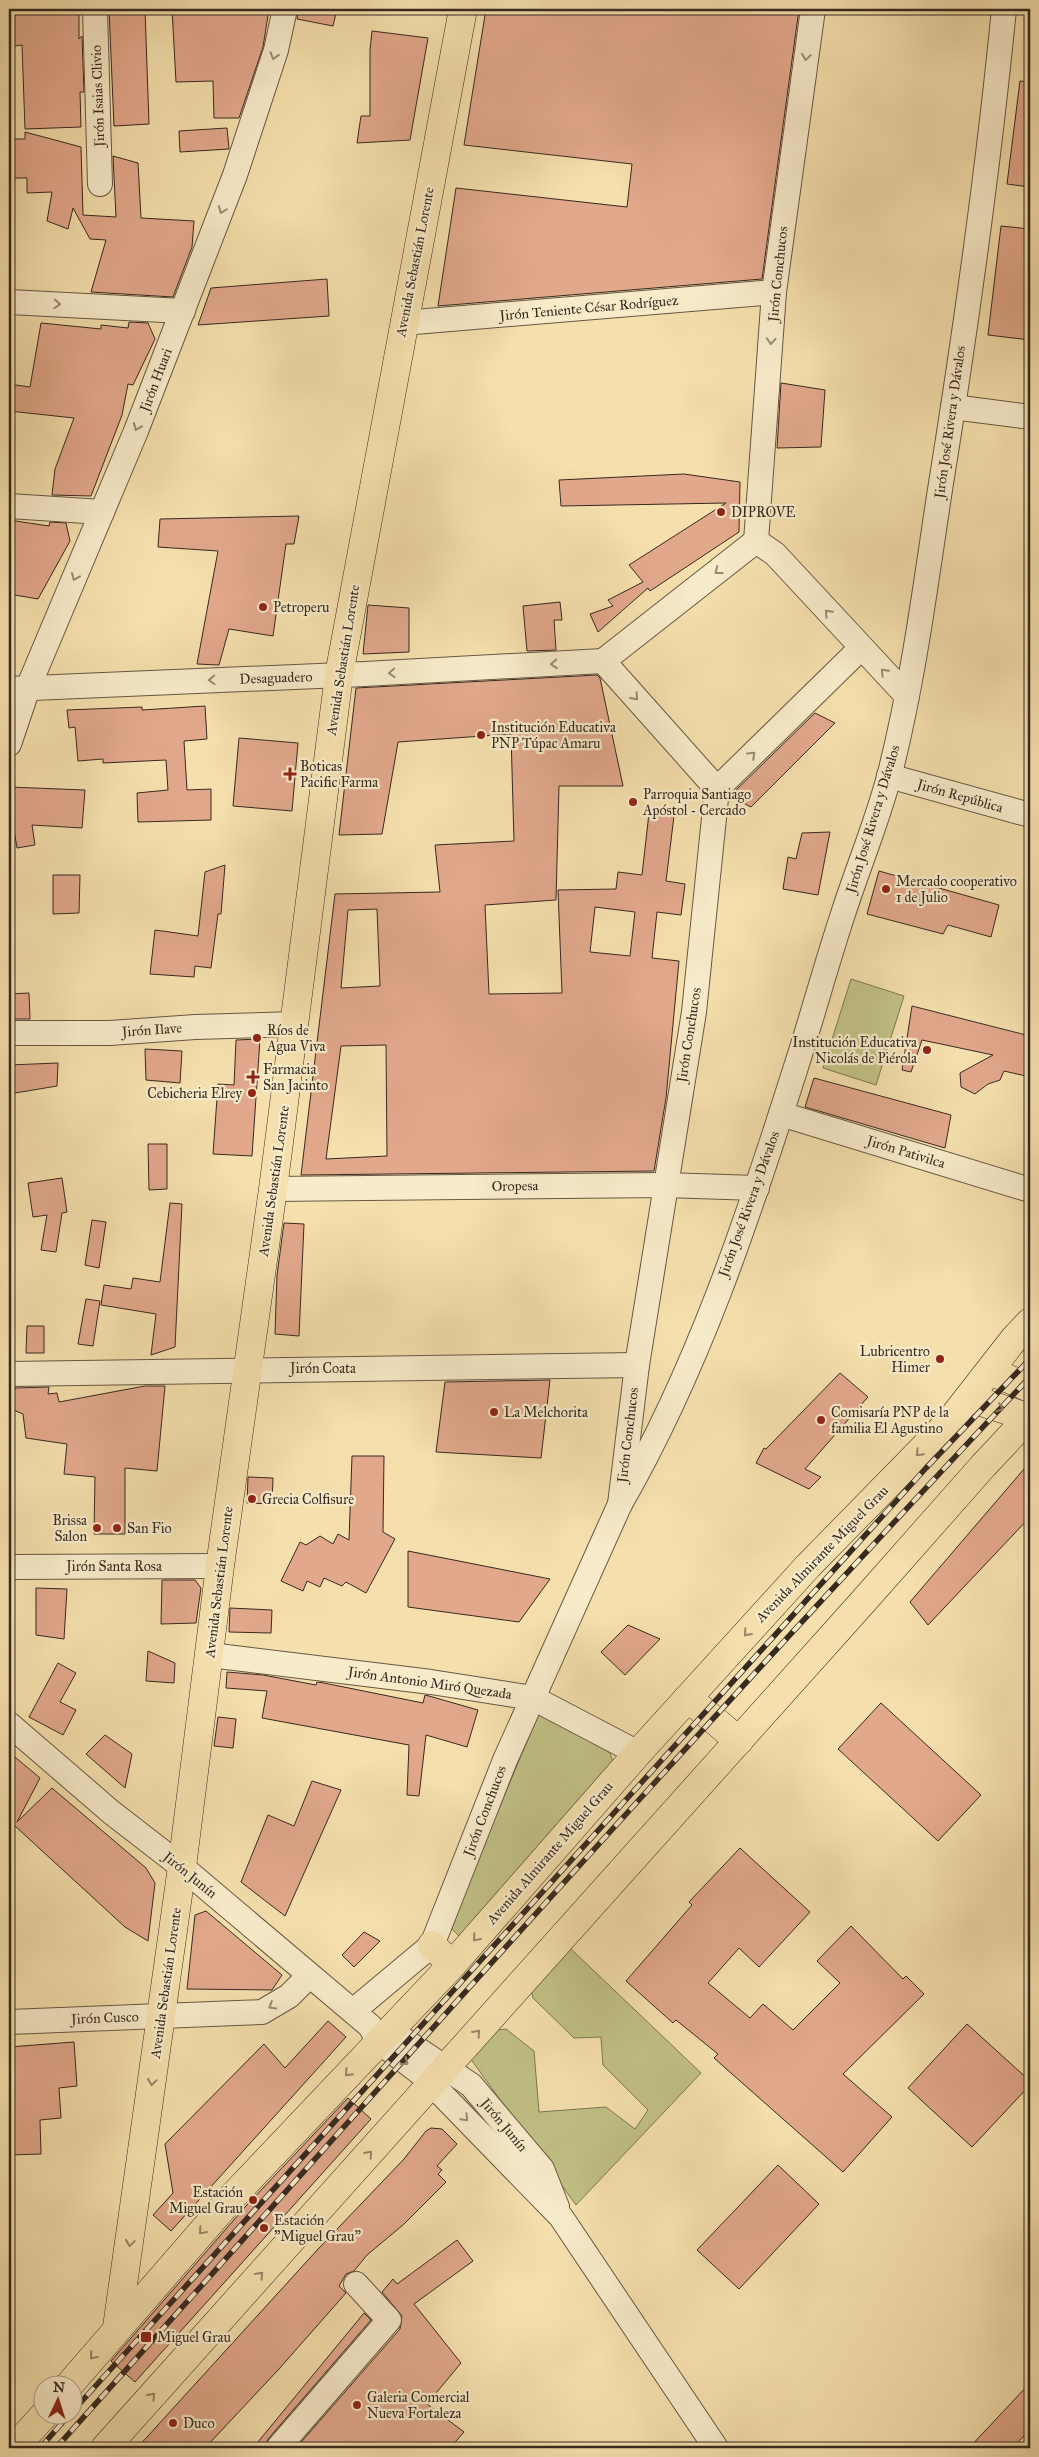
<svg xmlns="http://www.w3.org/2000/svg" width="1039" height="2457" font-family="'IM FELL Great Primer',serif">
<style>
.green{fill:#c1c186;stroke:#7c7553}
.building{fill:#e2a88c;stroke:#362920;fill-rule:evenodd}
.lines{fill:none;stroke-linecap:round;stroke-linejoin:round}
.minor-casing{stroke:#665743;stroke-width:26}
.major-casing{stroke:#362920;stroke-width:29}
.minor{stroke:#f8ebca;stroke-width:24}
.major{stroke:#f5e0ad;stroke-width:28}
.rail-casing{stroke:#362920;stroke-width:5.5}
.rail{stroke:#f8ebca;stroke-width:4;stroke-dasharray:11;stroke-linecap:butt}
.oneway{stroke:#978a75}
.oneway2{stroke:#968466}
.poi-dot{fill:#8f2418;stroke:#f8ebca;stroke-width:2}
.labels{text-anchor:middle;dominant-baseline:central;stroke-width:4.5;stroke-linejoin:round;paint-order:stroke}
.street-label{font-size:14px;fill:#362920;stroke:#f8ebca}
.poi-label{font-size:14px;fill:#362920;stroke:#f8ebca;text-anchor:start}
</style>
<rect width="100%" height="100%" fill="#f5e0ad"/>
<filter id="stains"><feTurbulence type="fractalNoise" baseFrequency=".004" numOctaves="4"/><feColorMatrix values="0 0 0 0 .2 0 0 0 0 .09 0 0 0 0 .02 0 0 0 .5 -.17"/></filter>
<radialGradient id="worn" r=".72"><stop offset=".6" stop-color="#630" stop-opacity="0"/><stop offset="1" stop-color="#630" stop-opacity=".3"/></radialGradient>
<!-- green -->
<g class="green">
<polygon points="851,979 904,996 876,1085 823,1068"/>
<polygon points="550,1710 610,1753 614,1765 462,1939 449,1926 538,1716"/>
<polygon points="570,1948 701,2073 576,2205 470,2058 497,2030 506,2029 534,2051 539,2112 606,2107 635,2129 648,2110 603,2065 601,2037 574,2038 533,1998 531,1989"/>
</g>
<!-- building -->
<g class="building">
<polygon points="9,9 79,9 79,39 82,36 84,92 80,92 81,127 25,129 22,45 9,47"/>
<polygon points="109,9 145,9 149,124 114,126"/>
<polygon points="172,9 269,9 263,47 239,118 214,118 213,81 176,82"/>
<polygon points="298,9 337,9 333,26 297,19"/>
<polygon points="486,9 799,9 762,279 438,306 456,188 627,207 632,164 464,145"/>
<polygon points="372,31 428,38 410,140 357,143 361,116 370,116 370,50"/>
<polygon points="1020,81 1030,82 1030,187 1007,184"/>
<polygon points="227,128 229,149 180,152 179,131"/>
<polygon points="25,132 81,147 83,215 116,217 113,156 138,163 141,218 194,221 192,247 173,297 91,292 106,240 90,239 73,208 68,229 47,221 52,192 27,193 27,178 9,178 9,139 25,139"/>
<polygon points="1001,226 1030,229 1030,340 988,335"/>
<polygon points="327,279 329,316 198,325 211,288"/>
<polygon points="129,322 148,323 155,339 133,385 128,384 122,415 91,496 52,495 55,469 74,418 9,411 9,384 30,387 41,323 101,329 101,325 128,328"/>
<polygon points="781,383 825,390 821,447 777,448"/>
<polygon points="684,474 740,482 739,532 650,591 648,588 598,632 590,614 613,606 608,600 643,582 629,565 726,503 561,506 559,480"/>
<polygon points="299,516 294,544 286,544 273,636 229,629 219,665 197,664 218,551 158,547 160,519"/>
<polygon points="9,520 49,526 50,522 66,523 70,541 38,599 9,594"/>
<polygon points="560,602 562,620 554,620 556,650 527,651 523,606"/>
<polygon points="368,605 409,608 409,652 363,654"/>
<path d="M597 675 600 678 623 786H559L556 900 485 905 489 994 562 993 558 890 616 889 618 872 642 875 649 813 674 816 666 881 685 884 681 915 657 912 652 958 679 961 666 1098 654 1171 301 1175 335 894 440 892 435 845 514 841 511 734 398 742 382 834 339 835 356 688ZM595 907 635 912 630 956 590 952ZM377 909 380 986 341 988 348 910ZM386 1045 387 1156 326 1159 341 1046Z"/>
<polygon points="205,706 207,739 184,741 187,790 211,789 211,820 138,822 137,793 168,790 166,760 103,763 103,759 78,761 75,727 69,728 67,710 142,707 142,710"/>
<polygon points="815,713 835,723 751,807 730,796"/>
<polygon points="239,738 298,743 292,811 233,806"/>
<polygon points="9,787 85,790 82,828 32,825 35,845 17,848 13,824 9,823"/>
<polygon points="830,832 818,895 783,889 788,857 796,859 802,833"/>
<polygon points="225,865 221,914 218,914 211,968 195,966 194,977 150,974 155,930 198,936 205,872"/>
<polygon points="879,871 999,905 991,937 948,925 943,934 867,914"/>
<polygon points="53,875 80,875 79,913 53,914"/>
<polygon points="29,993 30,1019 9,1019 9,994"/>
<polygon points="912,1006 1030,1036 1030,1077 1004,1071 1000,1080 988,1084 975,1094 961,1087 960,1073 993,1055 922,1040 911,1072 902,1070"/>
<polygon points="260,1039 252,1156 213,1154 218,1084 234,1085 236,1040"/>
<polygon points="145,1049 182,1051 180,1083 146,1080"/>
<polygon points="58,1063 57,1086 9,1094 9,1065"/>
<polygon points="814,1078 951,1115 945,1148 805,1107"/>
<polygon points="148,1144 167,1144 167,1189 149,1190"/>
<polygon points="62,1178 67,1212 62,1213 56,1252 41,1250 47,1215 33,1217 28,1183"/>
<polygon points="170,1203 182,1204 175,1347 151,1355 156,1314 101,1305 104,1285 131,1289 133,1278 160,1282"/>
<polygon points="92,1220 106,1222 99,1268 85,1265"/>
<polygon points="284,1223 304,1224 299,1336 275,1334 277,1275"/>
<polygon points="86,1299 100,1301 93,1346 78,1344"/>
<polygon points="27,1326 44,1326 44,1353 26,1353"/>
<polygon points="840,1373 868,1397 805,1469 821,1477 809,1489 756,1463 764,1448 766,1449"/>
<polygon points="550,1380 541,1458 436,1452 445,1382"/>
<polygon points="145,1386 165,1386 157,1471 125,1468 125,1534 94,1534 95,1477 64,1474 67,1444 26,1438 23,1414 11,1409 15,1388 49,1387 48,1394 57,1393 59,1402"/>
<polygon points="352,1456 384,1456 383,1532 395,1539 366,1593 346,1582 342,1586 324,1578 320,1587 307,1581 303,1591 281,1581 300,1542 306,1545 320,1536 333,1544 338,1534 349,1540"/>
<polygon points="1030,1462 1030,1517 928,1625 910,1602"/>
<polygon points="248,1477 273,1478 272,1504 247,1503"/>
<polygon points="408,1551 550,1579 519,1622 408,1607"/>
<polygon points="162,1580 195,1580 201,1588 196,1623 161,1624"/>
<polygon points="36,1588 67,1589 64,1639 36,1635"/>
<polygon points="230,1608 272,1610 271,1633 229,1632"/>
<polygon points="628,1625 660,1639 625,1675 601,1652"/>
<polygon points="148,1651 175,1663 174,1683 146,1681"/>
<polygon points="58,1663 76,1673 60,1702 76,1710 63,1735 29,1717"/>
<polygon points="227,1672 263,1675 316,1685 317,1682 324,1683 423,1703 425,1695 429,1696 478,1710 467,1747 426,1735 419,1796 407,1795 409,1745 262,1718 267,1691 226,1688"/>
<polygon points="881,1703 981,1795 938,1841 838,1749"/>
<polygon points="218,1717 236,1719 233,1748 214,1746"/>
<polygon points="105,1735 132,1754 125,1788 86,1754"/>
<polygon points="9,1752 40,1778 17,1822 52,1788 146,1868 155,1883 148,1941 125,1927 15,1826 9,1837"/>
<polygon points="312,1781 341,1790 285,1916 241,1882 268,1815 294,1826"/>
<polygon points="740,1848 810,1912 759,1967 739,1948 708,1983 750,2018 763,2004 793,2030 840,1983 817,1961 851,1926 903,1979 906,1976 924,1994 843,2074 892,2117 843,2172 714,2058 718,2054 676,2020 673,2023 626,1981 692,1905 689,1902"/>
<polygon points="206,1911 282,1975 272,1990 187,1989 195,1915"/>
<polygon points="364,1932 380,1941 354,1967 342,1955"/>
<polygon points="328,2021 346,2037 171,2231 153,2215 173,2193 165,2144 264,2044 285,2068"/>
<polygon points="967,2024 1030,2081 1030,2085 972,2147 908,2088"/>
<polygon points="74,2042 77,2086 59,2088 61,2118 40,2120 41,2154 9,2155 9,2047"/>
<polygon points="348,2098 371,2119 135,2382 111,2361 246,2206"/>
<polygon points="431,2128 442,2129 457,2144 437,2166 442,2170 438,2174 446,2182 403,2225 367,2255 354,2271 346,2274 339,2286 346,2293 279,2369 205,2448 137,2448 319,2248 404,2159 426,2131"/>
<polygon points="778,2165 819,2204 739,2289 697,2250"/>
<polygon points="457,2240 473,2261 414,2304 461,2363 427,2404 464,2432 450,2448 296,2448 400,2329 402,2316 382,2292 393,2279 397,2284"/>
<polygon points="364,2313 371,2320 268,2439 265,2448 253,2448"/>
<polygon points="1030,2383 1030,2430 1012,2448 969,2448"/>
</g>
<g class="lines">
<!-- minor casing -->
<g class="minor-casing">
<g id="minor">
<polyline points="95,9 100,184"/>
<polyline points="9,302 183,311"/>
<polyline points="403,323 774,292"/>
<polyline points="953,407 1030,417"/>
<polyline points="9,506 102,512"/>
<polyline points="756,541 775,554 907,696"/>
<polyline points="603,661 756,541 774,292 813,9"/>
<polyline points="603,661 717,789"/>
<polyline points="9,689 365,674 603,661"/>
<polyline points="9,744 28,688 136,431 235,175 276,50 285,9"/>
<polyline points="889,776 1030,815"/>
<polyline points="9,1033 110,1033 195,1027 294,1024"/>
<polyline points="781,1114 1030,1190"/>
<polyline points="273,1189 665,1185 757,1188"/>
<polyline points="9,1374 637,1365"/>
<path d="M620 1504C698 1369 748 1218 795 1070 812 1018 826 965 843 914 858 867 878 820 890 773 913 682 925 589 939 496 965 335 988 172 1004 9"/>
<polyline points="9,1567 220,1566"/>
<polyline points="210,1655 431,1682 533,1698 638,1753"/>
<polyline points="9,1724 111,1812 182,1867 370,2026 378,2041 423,2075 561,2217 716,2448"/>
<polyline points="353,2011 432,1945 505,1760 620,1504 637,1365 694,1012 717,789 861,648"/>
<polyline points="9,2022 262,2012 289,1996 309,1976"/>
<polyline points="395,2034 471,2085 542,2169 557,2207"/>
<polyline points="278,2448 389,2320 356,2284"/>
</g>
</g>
<!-- major casing -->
<g class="major-casing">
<g id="major">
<polyline points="990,1371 1030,1388"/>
<polyline points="969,1398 1030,1418"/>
<polyline points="688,1698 739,1741"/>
<polyline points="432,1945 452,1965"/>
<polyline points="117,2327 182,1867 220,1566 273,1189 339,675 463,9"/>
<polyline points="70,2384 234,2195 452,1965 638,1753 808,1566 950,1421 1014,1339 1030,1322"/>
<polyline points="14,2448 45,2414"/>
<polyline points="105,2448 861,1604 983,1466 1030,1416"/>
</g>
</g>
<!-- minor -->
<use href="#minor" class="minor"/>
<!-- major -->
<use href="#major" class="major"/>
<!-- rail casing -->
<g class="rail-casing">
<g id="rail">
<polyline points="72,2412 926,1468 1030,1359"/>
<polyline points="40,2448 70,2414"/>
<path d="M56 2448C378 2089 699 1728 1030 1377"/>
</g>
</g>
<!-- rail -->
<use href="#rail" class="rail"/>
</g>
<!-- one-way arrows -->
<defs><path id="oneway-chevron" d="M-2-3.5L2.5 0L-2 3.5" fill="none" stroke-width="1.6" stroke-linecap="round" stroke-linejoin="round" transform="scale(1.25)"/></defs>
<g class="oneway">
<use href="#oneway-chevron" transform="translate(274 56) rotate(107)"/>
<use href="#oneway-chevron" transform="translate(806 57) rotate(98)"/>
<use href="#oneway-chevron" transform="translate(222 210) rotate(111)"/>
<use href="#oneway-chevron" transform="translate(57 304) rotate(3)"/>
<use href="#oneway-chevron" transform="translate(771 341) rotate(94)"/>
<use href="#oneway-chevron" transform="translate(137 427) rotate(112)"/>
<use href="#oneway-chevron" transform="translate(718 571) rotate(142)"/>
<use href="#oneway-chevron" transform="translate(75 577) rotate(113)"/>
<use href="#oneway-chevron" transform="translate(828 613) rotate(-133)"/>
<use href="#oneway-chevron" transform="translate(554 664) rotate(176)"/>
<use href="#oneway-chevron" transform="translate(884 672) rotate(-134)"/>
<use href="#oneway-chevron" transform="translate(392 673) rotate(177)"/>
<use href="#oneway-chevron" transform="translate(212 680) rotate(178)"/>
<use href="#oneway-chevron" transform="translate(635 697) rotate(48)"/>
<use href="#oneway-chevron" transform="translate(752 755) rotate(-44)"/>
<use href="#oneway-chevron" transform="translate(272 2006) rotate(149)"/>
<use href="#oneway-chevron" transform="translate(405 2062) rotate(37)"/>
<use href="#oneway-chevron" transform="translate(465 2118) rotate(46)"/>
</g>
<g class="oneway2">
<use href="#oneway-chevron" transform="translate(1000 1408) rotate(18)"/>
<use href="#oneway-chevron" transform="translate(919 1453) rotate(134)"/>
<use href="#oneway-chevron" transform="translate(747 1633) rotate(132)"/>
<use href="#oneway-chevron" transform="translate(476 1938) rotate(131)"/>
<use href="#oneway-chevron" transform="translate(477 2033) rotate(-48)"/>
<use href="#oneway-chevron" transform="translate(348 2073) rotate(133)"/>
<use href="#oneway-chevron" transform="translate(152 2082) rotate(98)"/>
<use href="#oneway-chevron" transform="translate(369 2154) rotate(-48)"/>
<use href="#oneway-chevron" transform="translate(202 2231) rotate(131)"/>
<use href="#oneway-chevron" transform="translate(130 2243) rotate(98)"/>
<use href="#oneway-chevron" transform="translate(260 2275) rotate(-48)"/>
<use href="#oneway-chevron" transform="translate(93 2356) rotate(130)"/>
<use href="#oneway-chevron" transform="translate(152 2396) rotate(-48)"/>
</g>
<!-- markers -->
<g class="poi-dot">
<circle cx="721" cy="512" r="5"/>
<circle cx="263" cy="607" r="5"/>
<circle cx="481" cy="735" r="5"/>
<path d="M287.5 766.5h5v5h5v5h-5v5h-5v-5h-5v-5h5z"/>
<circle cx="633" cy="802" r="5"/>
<circle cx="886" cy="889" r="5"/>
<circle cx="257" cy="1038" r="5"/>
<circle cx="927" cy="1050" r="5"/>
<path d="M250.5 1069.5h5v5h5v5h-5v5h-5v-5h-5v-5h5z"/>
<circle cx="252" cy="1093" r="5"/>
<circle cx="940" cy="1359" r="5"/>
<circle cx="494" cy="1412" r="5"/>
<circle cx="821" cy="1420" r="5"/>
<circle cx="252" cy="1499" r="5"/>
<circle cx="97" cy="1528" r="5"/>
<circle cx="117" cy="1528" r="5"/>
<circle cx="253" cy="2200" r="5"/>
<circle cx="264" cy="2228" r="5"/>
<rect x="140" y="2331" width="12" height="12" rx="2.5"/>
<circle cx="357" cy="2405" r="5"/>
<circle cx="173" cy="2423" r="5"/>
</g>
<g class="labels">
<!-- street labels -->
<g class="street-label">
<text transform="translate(98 96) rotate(-92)">Jirón Isaias Clivio</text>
<text transform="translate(415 262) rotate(-79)">Avenida Sebastián Lorente</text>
<text transform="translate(778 274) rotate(-84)">Jirón Conchucos</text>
<text transform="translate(589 308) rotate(-5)">Jirón Teniente César Rodríguez</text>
<text transform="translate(156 380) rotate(-69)">Jirón Huari</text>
<text transform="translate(950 422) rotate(-82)">Jirón José Rivera y Dávalos</text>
<text transform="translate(343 660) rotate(-81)">Avenida Sebastián Lorente</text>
<text transform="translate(276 678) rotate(-2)">Desaguadero</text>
<text transform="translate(960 796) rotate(16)">Jirón República</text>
<text transform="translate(873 819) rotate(-73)">Jirón José Rivera y Dávalos</text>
<text transform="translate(152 1030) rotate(-4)">Jirón Ilave</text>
<text transform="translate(689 1035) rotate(-81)">Jirón Conchucos</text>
<text transform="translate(906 1152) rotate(17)">Jirón Pativilca</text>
<text transform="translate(274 1181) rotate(-82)">Avenida Sebastián Lorente</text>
<text transform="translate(515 1186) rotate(-1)">Oropesa</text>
<text transform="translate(749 1204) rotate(-70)">Jirón José Rivera y Dávalos</text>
<text x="323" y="1368">Jirón Coata</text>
<text transform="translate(628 1435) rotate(-83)">Jirón Conchucos</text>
<text transform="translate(822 1554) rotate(-46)">Avenida Almirante Miguel Grau</text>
<text x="114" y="1566">Jirón Santa Rosa</text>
<text transform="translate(219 1582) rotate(-83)">Avenida Sebastián Lorente</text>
<text transform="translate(430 1683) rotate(8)">Jirón Antonio Miró Quezada</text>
<text transform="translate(485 1811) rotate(-69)">Jirón Conchucos</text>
<text transform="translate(550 1853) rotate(-49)">Avenida Almirante Miguel Grau</text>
<text transform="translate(190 1875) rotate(39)">Jirón Junín</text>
<text transform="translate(166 1983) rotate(-82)">Avenida Sebastián Lorente</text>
<text transform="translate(105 2018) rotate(-2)">Jirón Cusco</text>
<text transform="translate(504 2125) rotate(50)">Jirón Junín</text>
</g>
<!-- poi labels -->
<g class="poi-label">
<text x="731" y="512">DIPROVE</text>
<text x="273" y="607">Petroperu</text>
<text x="491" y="727">Institución Educativa<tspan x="491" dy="16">PNP Túpac Amaru</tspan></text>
<text x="300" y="766">Boticas<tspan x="300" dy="16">Pacific Farma</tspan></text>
<text x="643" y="794">Parroquia Santiago<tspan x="643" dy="16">Apóstol - Cercado</tspan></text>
<text x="896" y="881">Mercado cooperativo<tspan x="896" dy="16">1 de Julio</tspan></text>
<text x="267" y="1030">Ríos de<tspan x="267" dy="16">Agua Viva</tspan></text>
<text x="917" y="1042" text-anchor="end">Institución Educativa<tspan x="917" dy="16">Nicolás de Piérola</tspan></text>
<text x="263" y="1069">Farmacia<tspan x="263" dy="16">San Jacinto</tspan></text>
<text x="242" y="1093" text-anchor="end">Cebicheria Elrey</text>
<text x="930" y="1351" text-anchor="end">Lubricentro<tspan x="930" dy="16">Himer</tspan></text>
<text x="504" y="1412">La Melchorita</text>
<text x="831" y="1412">Comisaría PNP de la<tspan x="831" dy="16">familia El Agustino</tspan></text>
<text x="262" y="1499">Grecia Colfisure</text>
<text x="87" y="1520" text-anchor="end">Brissa<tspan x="87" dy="16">Salon</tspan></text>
<text x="127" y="1528">San Fio</text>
<text x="243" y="2192" text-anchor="end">Estación<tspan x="243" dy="16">Miguel Grau</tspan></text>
<text x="274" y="2220">Estación<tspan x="274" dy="16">"Miguel Grau"</tspan></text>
<text x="157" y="2337">Miguel Grau</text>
<text x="367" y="2397">Galeria Comercial<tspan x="367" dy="16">Nueva Fortaleza</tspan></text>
<text x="183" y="2423">Duco</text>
</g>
</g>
<!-- margin -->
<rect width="1039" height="2457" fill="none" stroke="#f5e0ad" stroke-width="30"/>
<rect x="10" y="10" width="1019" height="2437" fill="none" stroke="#362920" stroke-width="2.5"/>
<rect x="15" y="15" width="1009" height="2427" fill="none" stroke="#362920"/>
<!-- north arrow -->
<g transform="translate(58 2400) rotate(4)"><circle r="24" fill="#f8ebca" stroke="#aa9d86"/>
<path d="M0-4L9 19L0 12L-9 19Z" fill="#8f2418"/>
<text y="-8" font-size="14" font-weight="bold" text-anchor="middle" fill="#362920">N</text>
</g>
<rect width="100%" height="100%" filter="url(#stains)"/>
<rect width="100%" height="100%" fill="url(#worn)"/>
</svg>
